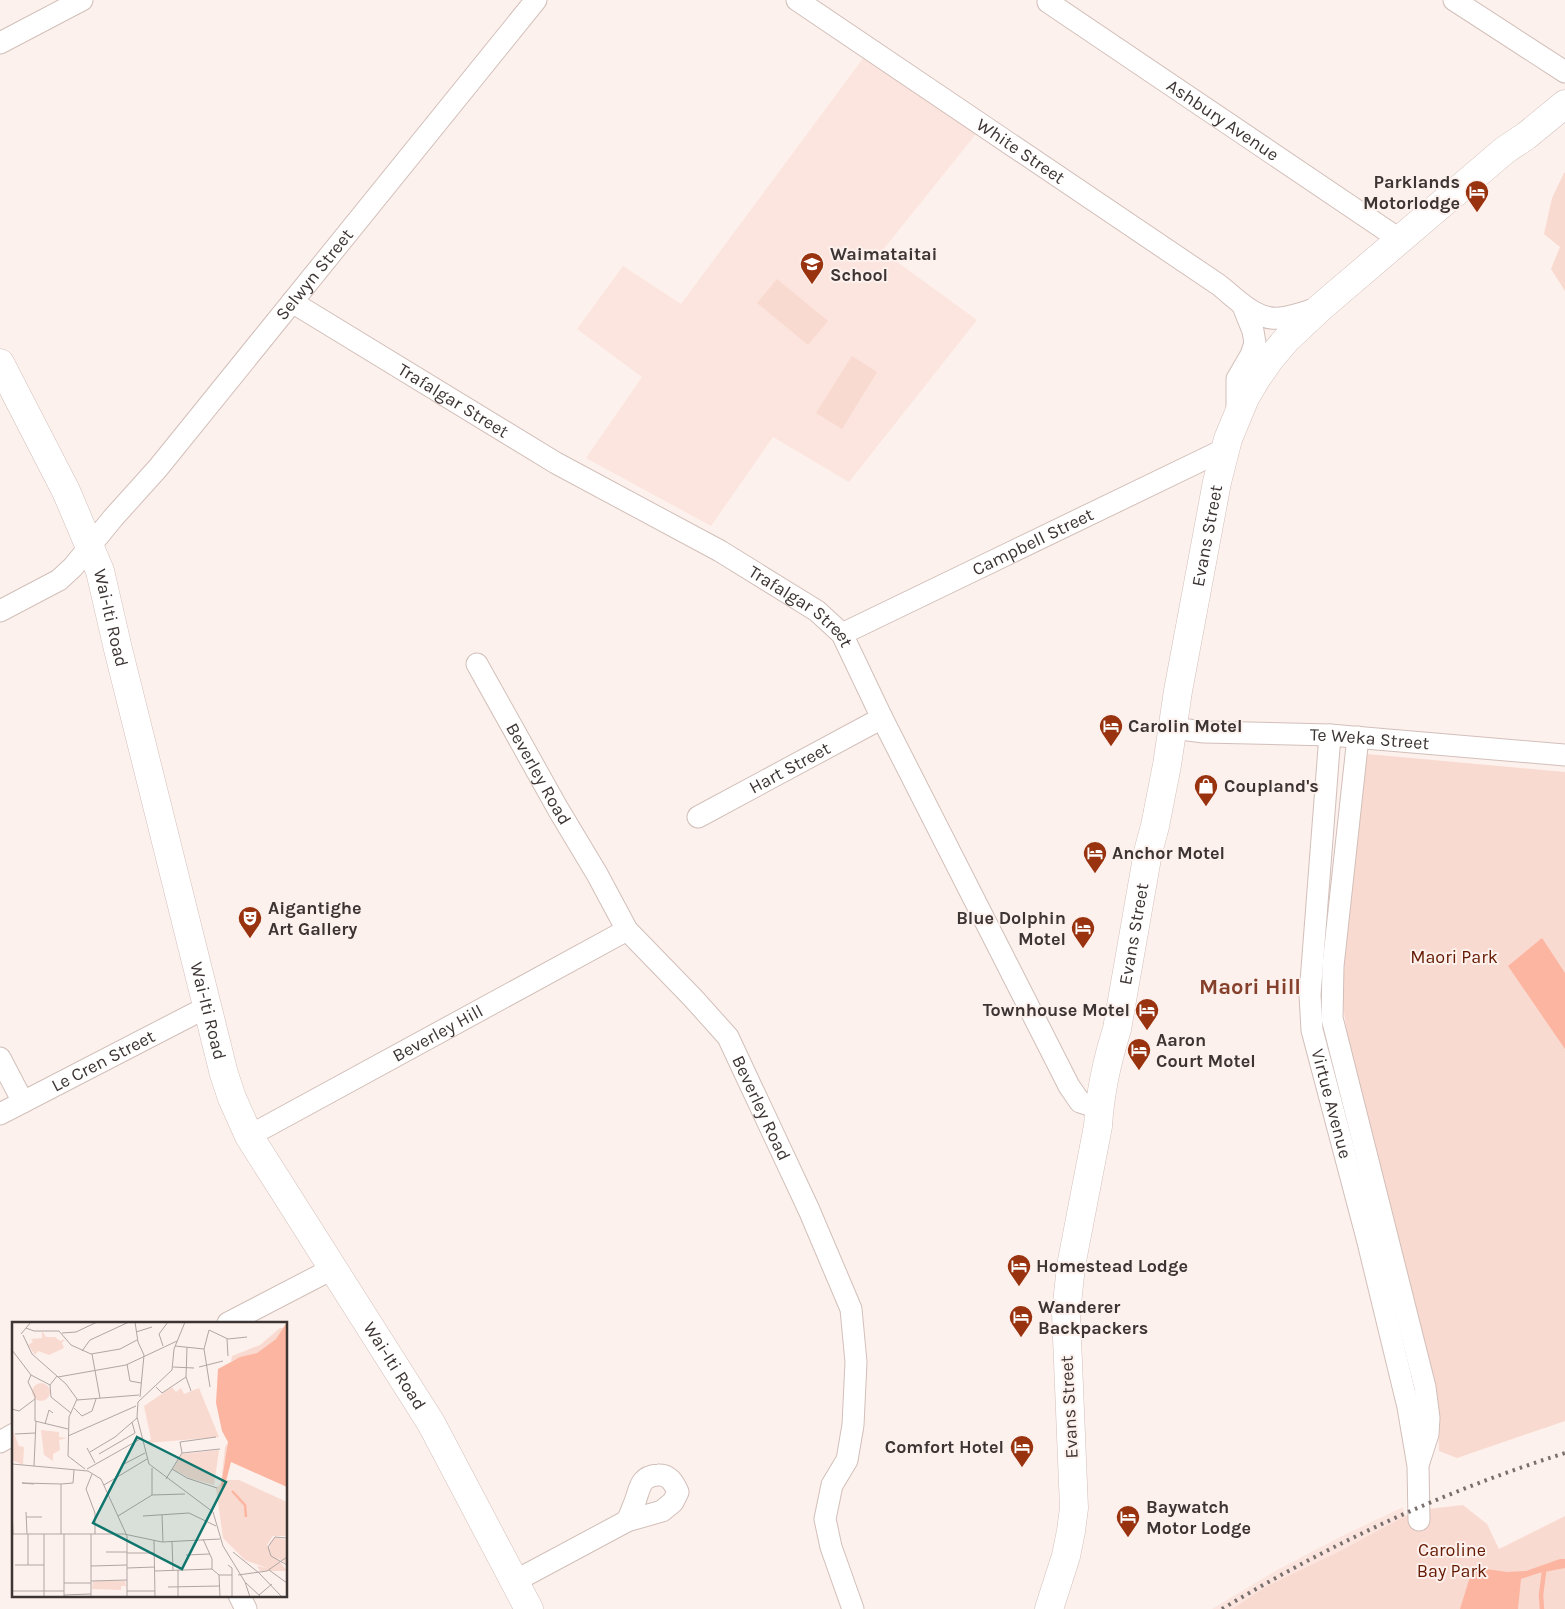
<svg xmlns="http://www.w3.org/2000/svg" width="1565" height="1609" font-family="Karla,sans-serif">
<style>
.built{fill:#fce5de}
.green{fill:#f9dad0}
.water{fill:#fcb5a0}
.lines{fill:none;stroke-linecap:round;stroke-linejoin:round}
.stream{stroke:#fcb5a0;stroke-width:4.5}
.minor-casing{stroke:#d2bfb9;stroke-width:23}
.major-casing{stroke:#d2bfb9;stroke-width:29}
.highway-casing{stroke:#d2bfb9;stroke-width:29}
.minor{stroke:#fff;stroke-width:21}
.major{stroke:#fff;stroke-width:28}
.highway{stroke:#fff;stroke-width:28}
.rail{stroke:#79706d;stroke-width:4;stroke-dasharray:2.5 5;stroke-linecap:butt}
.labels{text-anchor:middle;dominant-baseline:central;stroke-width:4;stroke-linejoin:round;paint-order:stroke}
.street-label{font-size:18px;fill:#3d3533;stroke:#fdf1ed}
.poi-label{font-size:18px;font-weight:bold;fill:#3d3533;stroke:#fdf1ed;text-anchor:start}
.park-label{font-size:18px;fill:#651900;stroke:#fdf1ed}
.district-label{font-size:22px;font-weight:bold;fill:#85412c;stroke:#fdf1ed}
.inset-river{fill:none;stroke:#fcb5a0;stroke-width:2.5}
.inset-road{fill:none;stroke:#b0a6a3;stroke-width:1}
.view{fill:#0f766e;fill-opacity:0.15;stroke:#0f766e;stroke-width:2.5}
.inset-edge{fill:none;stroke:#3d3533;stroke-width:2.5}
</style>
<rect width="100%" height="100%" fill="#fdf1ed"/>
<!-- built -->
<g class="built">
<polygon points="864,57 976,134 882,251 977,320 849,482 773,437 711,526 586,458 642,377 577,329 623,266 681,304"/>
<polygon points="1403,1507 1405,1516 1336,1553 1265,1587 1232,1609 1212,1609 1277,1570 1346,1534"/>
</g>
<!-- green -->
<g class="green">
<polygon points="1564,173 1565,173 1565,291 1551,269 1560,247 1544,234 1552,198"/>
<polygon points="777,279 828,321 808,345 757,303"/>
<polygon points="852,356 877,372 842,429 816,413"/>
<polygon points="1367,754 1565,772 1565,1421 1457,1458 1439,1451 1438,1415 1350,1055 1341,991 1342,947"/>
<polygon points="1463,1505 1487,1524 1499,1549 1565,1516 1565,1609 1232,1609 1265,1587 1336,1553 1405,1516 1428,1509"/>
</g>
<!-- water -->
<g class="water">
<polygon points="1542,938 1565,973 1565,1049 1508,966"/>
<polygon points="1560,1559 1565,1559 1565,1568 1539,1573 1521,1579 1518,1609 1460,1609 1473,1567 1507,1572 1526,1571"/>
</g>
<g class="lines">
<!-- stream -->
<polyline class="stream" points="1542,1609 1541,1595 1544,1572"/>
<!-- minor casing -->
<g class="minor-casing">
<g id="minor">
<path id="s1" d="M797 0 1219 285C1237 299 1256 321 1280 318 1293 317 1307 311 1319 308"/>
<polyline points="1454,0 1565,72"/>
<path id="s2" d="M1048 2 1399 239"/>
<polyline points="0,43 82,0"/>
<path id="s3" d="M292 302 556 463 720 551 817 611 842 634 882 718 1069 1086 1080 1102 1099 1108"/>
<polyline points="1237,412 1237,379 1251,355 1255,343 1253,331 1243,306"/>
<path id="s4" d="M0 611 59 580 73 567 113 518 158 468 536 0"/>
<path id="s5" d="M842 634 1225 449"/>
<path id="s6" d="M477 664 558 809 597 874 627 930 693 998 728 1037 809 1210 851 1309 856 1362 853 1425 847 1460 832 1485 825 1519 831 1547 853 1609"/>
<path id="s7" d="M1172 728 1204 732 1330 735 1565 755"/>
<path id="s8" d="M1330 735 1310 995 1312 1030 1367 1238 1408 1407 1418 1466 1419 1520"/>
<polyline points="1358,737 1333,966 1332,1018 1425,1387 1429,1418 1428,1434 1419,1462"/>
<path id="s9" d="M698 817 882 718"/>
<polyline points="0,1058 23,1102"/>
<path id="s10" d="M0 1114 207 1007"/>
<path id="s11" d="M249 1136 627 930"/>
<polyline points="228,1323 332,1269"/>
<polyline points="0,1442 14,1434"/>
<path d="M515 1581 627 1521 662 1511 673 1502 678 1492C674 1483 669 1474 658 1475 640 1476 640 1488 635 1502 632 1509 630 1515 627 1521"/>
<polyline points="239,1595 246,1609"/>
</g>
</g>
<!-- major casing -->
<g class="major-casing">
<g id="major">
<path id="s12" d="M0 363 66 491 100 571 118 649 224 1074 232 1098 249 1136 431 1423 529 1609"/>
</g>
</g>
<!-- highway casing -->
<g class="highway-casing">
<g id="highway">
<path id="s13" d="M1049 1609 1066 1556 1071 1531 1074 1508 1073 1484 1066 1313 1071 1266 1098 1126C1100 1093 1107 1061 1117 1029L1148 852 1155 826 1167 765 1178 691 1217 482 1228 439 1245 398 1256 379 1270 359 1286 340 1321 307 1505 150 1526 136 1565 104"/>
</g>
</g>
<!-- minor -->
<use href="#minor" class="minor"/>
<!-- major -->
<use href="#major" class="major"/>
<!-- highway -->
<use href="#highway" class="highway"/>
<!-- rail -->
<path class="rail" d="M1222 1609C1330 1544 1444 1491 1565 1453"/>
</g>
<!-- icons -->
<defs>
<g id="hotel-pin" transform="scale(1.25)"><path d="M0 17L-7.5 6A9.5 9.5 0 1 1 7.5 6Z" fill="#99320f" stroke="#fdf1ed"/><path d="M-6-4.5h1.5V1H6V5H4.5V3h-9V5H-6ZM-4 0a1.8 1.8 0 1 1 3.6 0ZM.5 0V-2.5h3Q6-2.5 6 0Z" fill="#fff"/></g>
<g id="school-pin" transform="scale(1.25)"><path d="M0 17L-7.5 6A9.5 9.5 0 1 1 7.5 6Z" fill="#99320f" stroke="#fdf1ed"/><path d="M0-5L7-2L0 1L-7-2ZM-4 1L0 2.5L4 1V4Q0 6-4 4Z" fill="#fff"/></g>
<g id="shop-pin" transform="scale(1.25)"><path d="M0 17L-7.5 6A9.5 9.5 0 1 1 7.5 6Z" fill="#99320f" stroke="#fdf1ed"/><path d="M-5-2.5h2.3a2.7 3.5 0 0 1 5.4 0H5L5.5 6h-11ZM-1.5-2.5h3a1.5 2.3 0 0 0-3 0Z" fill="#fff"/></g>
<g id="theatre-pin" transform="scale(1.25)"><path d="M0 17L-7.5 6A9.5 9.5 0 1 1 7.5 6Z" fill="#99320f" stroke="#fdf1ed"/><path d="M-5-5.5Q0-4 5-5.5V0Q5 5 0 6Q-5 5-5 0ZM-3.3-2.5H-1v1.5H-3.3ZM1-2.5H3.3v1.5H1ZM-2.8 1Q0 5.5 2.8 1Z" fill="#fff"/></g>
</defs>
<g fill-rule="evenodd">
<use href="#hotel-pin" x="1477" y="192"/>
<use href="#school-pin" x="812" y="264"/>
<use href="#hotel-pin" x="1111" y="726"/>
<use href="#shop-pin" x="1206" y="786"/>
<use href="#hotel-pin" x="1095" y="853"/>
<use href="#theatre-pin" x="250" y="918"/>
<use href="#hotel-pin" x="1083" y="928"/>
<use href="#hotel-pin" x="1147" y="1010"/>
<use href="#hotel-pin" x="1139" y="1050"/>
<use href="#hotel-pin" x="1019" y="1266"/>
<use href="#hotel-pin" x="1021" y="1317"/>
<use href="#hotel-pin" x="1022" y="1447"/>
<use href="#hotel-pin" x="1128" y="1517"/>
</g>
<g class="labels">
<!-- street labels -->
<g class="street-label">
<text stroke="none"><textPath href="#s2" startOffset="211">Ashbury Avenue</textPath></text>
<text stroke="none"><textPath href="#s1" startOffset="270">White Street</textPath></text>
<text stroke="none"><textPath href="#s4" startOffset="465">Selwyn Street</textPath></text>
<text stroke="none"><textPath href="#s3" startOffset="189">Trafalgar Street</textPath></text>
<text stroke="none"><textPath href="#s13" startOffset="1090">Evans Street</textPath></text>
<text stroke="none"><textPath href="#s5" startOffset="212">Campbell Street</textPath></text>
<text stroke="none"><textPath href="#s3" startOffset="594">Trafalgar Street</textPath></text>
<text stroke="none"><textPath href="#s12" startOffset="279">Wai-Iti Road</textPath></text>
<text stroke="none"><textPath href="#s7" startOffset="198">Te Weka Street</textPath></text>
<text stroke="none"><textPath href="#s9" startOffset="104">Hart Street</textPath></text>
<text stroke="none"><textPath href="#s6" startOffset="126">Beverley Road</textPath></text>
<text stroke="none"><textPath href="#s13" startOffset="685">Evans Street</textPath></text>
<text stroke="none"><textPath href="#s12" startOffset="684">Wai-Iti Road</textPath></text>
<text stroke="none"><textPath href="#s11" startOffset="215">Beverley Hill</textPath></text>
<text stroke="none"><textPath href="#s10" startOffset="116">Le Cren Street</textPath></text>
<text stroke="none"><textPath href="#s8" startOffset="372">Virtue Avenue</textPath></text>
<text stroke="none"><textPath href="#s6" startOffset="531">Beverley Road</textPath></text>
<text stroke="none"><textPath href="#s12" startOffset="1088">Wai-Iti Road</textPath></text>
<text transform="translate(1069 1407) rotate(-93)">Evans Street</text>
</g>
<!-- poi labels -->
<g class="poi-label">
<text x="1460" y="182" text-anchor="end">Parklands<tspan x="1460" dy="21">Motorlodge</tspan></text>
<text x="830" y="254">Waimataitai<tspan x="830" dy="21">School</tspan></text>
<text x="1128" y="726">Carolin Motel</text>
<text x="1224" y="786">Coupland's</text>
<text x="1112" y="853">Anchor Motel</text>
<text x="268" y="908">Aigantighe<tspan x="268" dy="21">Art Gallery</tspan></text>
<text x="1066" y="918" text-anchor="end">Blue Dolphin<tspan x="1066" dy="21">Motel</tspan></text>
<text x="1130" y="1010" text-anchor="end">Townhouse Motel</text>
<text x="1156" y="1040">Aaron<tspan x="1156" dy="21">Court Motel</tspan></text>
<text x="1036" y="1266">Homestead Lodge</text>
<text x="1038" y="1307">Wanderer<tspan x="1038" dy="21">Backpackers</tspan></text>
<text x="1004" y="1447" text-anchor="end">Comfort Hotel</text>
<text x="1146" y="1507">Baywatch<tspan x="1146" dy="21">Motor Lodge</tspan></text>
</g>
<!-- park labels -->
<g class="park-label">
<text x="1454" y="957">Maori Park</text>
<text x="1452" y="1550">Caroline<tspan x="1452" dy="21">Bay Park</tspan></text>
</g>
<!-- district labels -->
<g class="district-label">
<text x="1250" y="987">Maori Hill</text>
</g>
</g>
<!-- overview -->
<g transform="translate(12 1322)">
<rect width="275" height="275" fill="#fdf1ed"/>
<path d="M268 6H271L264 17 245 31 219 39 220 34 248 23ZM30 9 34 15H43L48 19 53 17 50 21 52 26 37 33 26 29 23 33 16 23 21 20 19 17 30 16ZM20 70a9 9 0 1 1 18 0a9 9 0 1 1-18 0ZM160 65 164 70 169 66 172 72 187 66 207 115 135 121 139 117 132 84ZM0 106 7 124 12 125 11 143 0 138ZM29 108 47 110V115L55 116 47 118 48 128 41 132V139L32 133ZM216 121 212 158H227L275 180V214H261L255 223 275 249H248L245 244 255 246 233 238 211 216 204 166 209 162 213 125ZM207 128 202 163 177 156 161 147 170 132ZM263 215 275 218V242L259 232 257 222ZM81 259H113L114 264H109V268L80 267Z" fill="#f9dad0"/>
<path d="M275 0V165L219 140 212 167 209 164 216 120 210 109 204 81 206 47 228 35 245 31 264 17Z" fill="#fcb5a0"/>
<path class="inset-river" d="M220 169 233 183 234 195"/>
<path class="inset-road" d="M123 0 126 20 132 33M173 0 162 27 160 48 126 80 125 95 137 142 201 190 211 224 233 260 238 275M14 6 22 9H47L59 23 79 32 108 27 125 18M124 10 140 5M50 11 64 10 85 0M9 12 19 0M11 13 20 32 54 62 65 77 57 95 56 134 73 147M215 17 216 34M151 24 147 12 156 0M163 24 192 27M175 25 174 55 179 69M192 27 197 8 216 17 235 15M192 27 198 65M0 28 19 53 38 63M70 29 78 18 117 0M80 32 88 76M115 42 118 59 129 61M161 45 182 46M187 45 211 39M19 53 16 60 23 74V99L56 107M45 54 38 63 39 75 59 91M46 55 114 43 165 19M144 65 150 71 174 55M128 75 132 33M65 78 127 73M62 86 70 94 80 89 84 77M0 87 7 89 23 77M33 102 37 88 41 91M3 112 23 111M56 114 124 84M75 126 83 141M78 130 103 115 125 96M170 131 208 127M87 132 123 111 120 100M0 142 76 149 89 157 115 214V275M110 143 133 131M22 144 24 99M75 147 130 116M160 147 175 156 205 166M80 152 74 167 83 191V212M154 157 170 131 168 120 204 115M22 162 10 161 49 162M92 163 135 137M140 173V146M0 187 1 212M14 190 15 212M150 193 151 220M106 194 140 173 173 172M131 194 177 191 204 204M14 195H30M0 212H112L150 220 208 217M16 212V243M32 212V275M49 212V162L61 161 62 148M52 212V275M79 212V275M275 216 263 215 256 225 259 234 275 243M191 217 200 237V247M142 218 143 275M160 219 161 249M94 230H115M221 230 247 251M115 231H142M174 233 198 232M3 243H32M216 243 220 246V275M79 244 115 243M115 246 143 245M166 248V275M257 248 275 261M143 249 200 247 207 253H220M247 251 270 275M207 253 208 275M226 253 255 249 275 235M79 259 115 258M52 261H79M234 261 249 275M156 265 208 264M0 269H52M115 269H143M52 273 79 272M247 273 260 262"/>
<path class="view" d="M125 115 214 160 170 247 81 201Z"/>
<rect width="275" height="275" class="inset-edge"/>
</g>
</svg>
